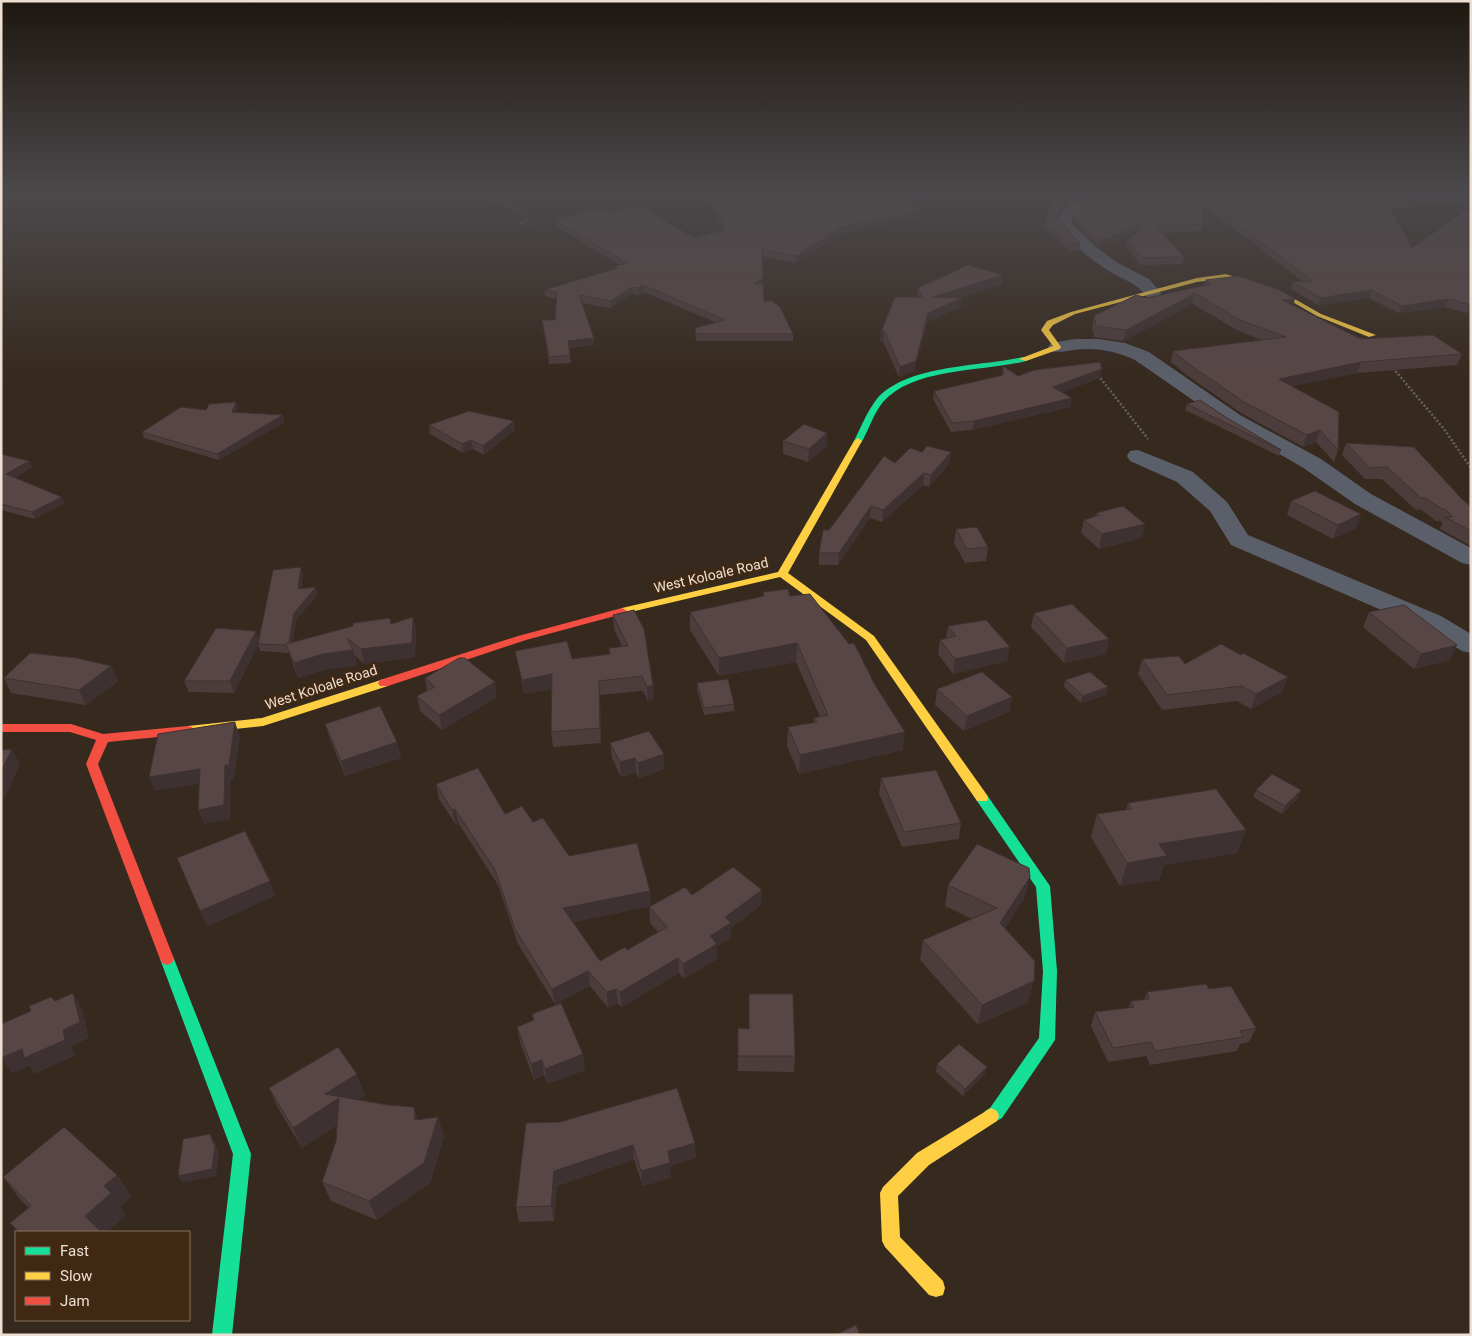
<svg xmlns="http://www.w3.org/2000/svg" width="1472" height="1336" font-family="Roboto,sans-serif">
<style>
.lines{fill:none;stroke-linecap:round;stroke-linejoin:round}
.path-far1{stroke:#646163;stroke-width:2;stroke-dasharray:1 1;stroke-linecap:butt}
.path{stroke:#646163;stroke-width:2.5;stroke-dasharray:2 2;stroke-linecap:butt}
.street{fill:#5b5f6a;fill-rule:evenodd}
.fast{fill:#16e098;fill-rule:evenodd}
.slow{fill:#ffcf43;fill-rule:evenodd}
.jam{fill:#f24e42;fill-rule:evenodd}
.wall{fill:#4c3c3c}
.shaded-wall{fill:#3e3131}
.building{fill:#584646;stroke:#3e3131}
.labels{text-anchor:middle;dominant-baseline:central;stroke-width:5;stroke-linejoin:round;paint-order:stroke}
.street-label{font-size:14px;fill:#efdfd2;stroke:#402813}
</style>
<rect width="100%" height="100%" fill="#36291e"/>
<g class="lines">
<!-- path-far1 -->
<polyline class="path-far1" points="473,192 487,195 494,201 510,202 504,205 514,206 515,209 525,213 528,221 520,223 530,227"/>
<!-- path -->
<g class="path">
<polyline points="1393,368 1444,429 1471,468"/>
<polyline points="1098,375 1148,439"/>
</g>
<!-- street -->
<g class="street">
<path d="M1079 201 1084 202 1086 205 1073 217 1071 223 1096 247 1118 263 1149 279 1161 293 1159 297H1147C1138 284 1125 280 1112 273 1091 260 1071 244 1057 224 1059 212 1067 204 1079 201Z"/>
<path d="M1075 339H1099L1125 343 1149 352 1240 415 1321 459 1371 494 1471 548V565L1462 563 1355 504 1305 469 1226 423 1135 360C1116 351 1095 347 1074 350 1066 351 1059 353 1051 351L1048 347 1051 343Z"/>
<polygon points="1138,450 1193,472 1227,502 1248,535 1441,616 1471,634 1471,653 1462,651 1423,628 1231,545 1210,511 1177,482 1130,461 1127,456 1130,451"/>
</g>
<!-- fast -->
<g class="fast">
<path d="M1023 357 1027 359 1026 361C984 372 914 367 883 402 873 414 869 430 861 443H855L854 441C861 427 867 412 876 400 906 364 982 367 1023 357Z"/>
<polygon points="982,793 987,795 1050,886 1057,971 1055,1040 1002,1118 991,1124 985,1121 983,1116 985,1111 990,1108 1039,1038 1043,971 1036,887 977,801 976,798 977,795"/>
<polygon points="167,953 172,955 174,959 251,1154 232,1335 212,1335 233,1154 160,959 162,955"/>
</g>
<!-- slow -->
<g class="slow">
<polygon points="1226,274 1286,294 1321,314 1376,335 1369,337 1317,316 1282,296 1226,278 1197,282 1075,314 1053,325 1049,330 1061,347 1060,349 1026,361 1019,359 1053,346 1041,330 1047,321 1071,312 1197,278"/>
<polygon points="858,438 862,441 788,573 874,636 987,795 988,798 987,801 977,801 866,640 780,577 622,614 617,611 622,608 778,572 854,441"/>
<polygon points="384,679 388,680 390,683 388,686 263,726 188,734 182,730 188,726 262,718"/>
<polygon points="991,1108 997,1111 999,1116 997,1121 929,1165 898,1196 900,1237 943,1281 945,1288 943,1295 936,1297 929,1295 885,1247 882,1241 880,1193 883,1187 917,1153"/>
</g>
<!-- jam -->
<g class="jam">
<polygon points="622,608 627,611 626,613 526,640 388,686 380,686 378,683 380,680 518,636"/>
<polygon points="1,724 71,724 103,734 188,726 192,727 194,730 188,734 108,742 98,764 174,959 172,963 167,965 162,963 160,959 86,764 96,740 70,732 1,732"/>
</g>
</g>
<!-- wall -->
<g class="wall">
<polygon points="728,192 934,192 911,206 921,211 920,217 840,234 796,263 762,256 764,301 793,334 793,341 696,341 695,328 715,322 644,292 639,295 632,293 611,308 582,303 594,345 569,348 571,363 549,364 542,320 555,320 557,299 545,296 544,290 615,269 615,266 620,265 557,227 556,221 694,238 724,230 708,200 708,194 729,195"/>
<polygon points="1055,192 1465,194 1463,201 1390,208 1412,248 1471,207 1471,310 1467,313 1445,307 1399,313 1369,298 1318,305 1291,289 1293,282 1302,281 1202,204 1203,224 1201,231 1162,233 1184,257 1182,264 1141,265 1126,247 1127,240 1139,231 1100,248 1073,222 1074,216 1086,202 1079,199 1063,208 1058,218 1080,244 1079,251 1069,251 1044,228 1045,222"/>
<polygon points="1206,280 1293,306 1361,339 1462,354 1457,365 1357,373 1293,386 1338,450 1334,462 1316,442 1303,447 1241,413 1188,376 1171,362 1173,351 1262,340 1237,330 1191,303 1191,305 1123,341 1094,337 1092,327 1094,316 1204,285"/>
<polygon points="1002,284 960,298 961,307 927,322 914,371 899,377 883,341 880,342 881,332 917,297 918,288"/>
<polygon points="1003,366 1018,376 1100,378 1062,392 1071,407 972,430 951,432 933,399 934,391 1002,376"/>
<polygon points="1187,404 1227,418 1281,450 1279,456 1185,410"/>
<polygon points="238,408 236,412 285,422 219,460 144,438 142,432 206,410"/>
<polygon points="429,425 515,430 484,455 473,449 463,453 430,434"/>
<polygon points="827,433 827,446 808,462 783,454 783,441"/>
<polygon points="1346,443 1461,498 1471,507 1471,546 1440,529 1443,523 1440,521 1436,521 1420,509 1416,510 1382,479 1365,479 1342,455"/>
<polygon points="922,452 951,452 949,464 929,487 923,485 882,522 870,518 838,565 819,565 819,553 829,530 895,463"/>
<polygon points="1,454 29,461 32,467 15,478 64,503 35,519 1,510"/>
<polygon points="1291,501 1361,514 1356,528 1333,539 1287,515"/>
<polygon points="1096,513 1145,524 1142,538 1099,549 1081,533 1084,520 1095,516"/>
<polygon points="956,529 988,547 986,561 965,563 954,543"/>
<polygon points="301,567 303,574 301,589 318,594 296,620 293,642 392,624 413,617 416,631 415,657 364,664 354,655 357,665 327,669 298,678 289,653 260,651 258,645 234,693 189,692 184,681 256,631 259,639"/>
<polygon points="763,592 790,596 903,750 799,774 787,746 788,727 814,723 814,718 820,717 796,662 719,676 690,630 690,612 763,597"/>
<polygon points="1369,612 1450,660 1414,669 1363,627"/>
<polygon points="1034,613 1109,639 1106,654 1064,663 1031,627"/>
<polygon points="613,615 653,685 654,700 648,701 643,691 600,695 601,743 553,747 551,732 552,689 524,694 518,665 515,651 572,659 610,654 622,646 614,629"/>
<polygon points="948,626 1007,661 953,674 938,654 940,640 946,638"/>
<polygon points="1142,659 1185,664 1282,692 1251,709 1237,701 1162,710 1138,674"/>
<polygon points="111,666 118,681 86,705 11,693 4,678"/>
<polygon points="425,678 497,697 442,730 420,711 417,696 427,691"/>
<polygon points="1065,680 1108,687 1106,695 1081,703 1064,687"/>
<polygon points="697,683 734,704 734,711 704,715 697,690"/>
<polygon points="937,689 1012,697 1009,712 964,731 935,705"/>
<polygon points="325,724 397,742 401,758 345,776 330,739"/>
<polygon points="610,743 664,769 639,778 636,773 621,777 612,758"/>
<polygon points="881,778 961,823 959,839 902,847 879,794"/>
<polygon points="436,784 505,814 533,822 569,856 650,891 651,906 573,922 600,961 627,950 658,932 650,923 649,907 692,895 761,905 731,928 731,938 717,946 717,959 684,979 679,973 622,1007 618,1004 608,1008 590,986 555,1004 518,944 498,885 459,824 456,825 439,799"/>
<polygon points="1256,790 1301,790 1298,798 1282,814 1253,797"/>
<polygon points="1128,803 1246,830 1237,853 1164,865 1159,880 1120,886 1091,837 1097,814 1126,810"/>
<polygon points="948,885 1025,897 1005,928 1028,1002 978,1025 920,960 923,940 972,919 945,906"/>
<polygon points="1209,989 1256,1028 1249,1042 1240,1044 1237,1051 1150,1065 1146,1056 1108,1062 1091,1026 1095,1012 1129,1008 1131,1001 1144,1000 1147,992"/>
<polygon points="532,1014 585,1070 548,1084 544,1075 534,1080 520,1042 517,1027 533,1020"/>
<polygon points="738,1028 749,1029 795,1056 794,1072 738,1071"/>
<polygon points="937,1064 985,1074 963,1096 936,1072"/>
<polygon points="269,1088 365,1095 357,1100 388,1105 414,1107 418,1120 438,1117 444,1137 430,1183 377,1220 331,1201 322,1182 336,1141 337,1125 302,1148 278,1108"/>
<polygon points="526,1123 696,1158 670,1166 671,1178 643,1186 634,1160 557,1186 554,1221 519,1222 516,1207"/>
<polygon points="117,1175 131,1197 120,1207 126,1215 107,1232 18,1232 10,1223 29,1208 20,1199 3,1177"/>
</g>
<!-- shaded-wall -->
<g class="shaded-wall">
<polygon points="924,192 934,192 905,209 905,203"/>
<polygon points="1080,193 1079,199 1063,208 1055,224 1056,217 1064,201"/>
<polygon points="1465,194 1463,201 1385,208 1387,202"/>
<polygon points="921,211 920,217 840,234 796,263 796,256 841,227"/>
<polygon points="1140,225 1139,231 1100,248 1101,241"/>
<polygon points="1003,275 1002,284 932,307 933,297"/>
<polygon points="763,278 763,285 754,284"/>
<polygon points="643,285 644,292 639,295 638,288"/>
<polygon points="632,287 632,293 611,308 611,301"/>
<polygon points="1371,290 1369,298 1318,305 1321,298"/>
<polygon points="1194,294 1191,305 1123,341 1126,330"/>
<polygon points="962,298 961,307 927,322 914,371 899,377 900,367 928,313"/>
<polygon points="1295,299 1292,309 1282,300"/>
<polygon points="1448,299 1445,307 1399,313 1402,306"/>
<polygon points="1470,305 1471,305 1471,310 1467,313"/>
<polygon points="884,331 883,341 880,342 881,332"/>
<polygon points="594,338 594,345 568,348 568,341"/>
<polygon points="1361,362 1357,373 1276,390 1279,379"/>
<polygon points="1102,369 1100,378 1052,396 1053,387"/>
<polygon points="1072,398 1071,407 972,430 974,421"/>
<polygon points="236,402 238,408 234,418 232,412"/>
<polygon points="283,415 285,422 219,460 217,454"/>
<polygon points="514,421 515,430 484,455 483,446"/>
<polygon points="1320,430 1316,442 1303,447 1307,435"/>
<polygon points="827,433 827,446 808,462 809,449"/>
<polygon points="471,440 473,449 463,453 462,444"/>
<polygon points="951,452 949,464 929,487 931,475"/>
<polygon points="29,461 32,467 9,481 6,474"/>
<polygon points="924,473 923,485 882,522 883,510"/>
<polygon points="62,497 64,503 35,519 32,512"/>
<polygon points="871,506 870,518 838,565 839,553"/>
<polygon points="1361,514 1356,528 1333,539 1338,525"/>
<polygon points="1145,524 1142,538 1099,549 1102,534"/>
<polygon points="301,567 303,574 300,596 298,589"/>
<polygon points="316,587 318,594 296,620 291,653 289,645 294,613"/>
<polygon points="413,617 416,631 415,657 364,664 361,649"/>
<polygon points="256,631 260,642 258,644 258,645 234,693 230,681"/>
<polygon points="1109,639 1106,654 1064,663 1067,648"/>
<polygon points="797,643 796,662 719,676 719,658"/>
<polygon points="1457,645 1450,660 1414,669 1421,654"/>
<polygon points="1010,647 1007,661 953,674 955,659"/>
<polygon points="353,650 357,665 327,669 298,678 294,663 323,654"/>
<polygon points="111,666 118,681 86,705 79,690"/>
<polygon points="552,674 554,689 524,694 522,680"/>
<polygon points="1288,677 1282,692 1251,709 1256,694"/>
<polygon points="599,681 600,695 601,743 600,728"/>
<polygon points="495,682 497,697 442,730 439,715"/>
<polygon points="653,685 654,700 648,701 647,687"/>
<polygon points="1108,687 1106,695 1081,703 1083,696"/>
<polygon points="1012,697 1009,712 964,731 967,716"/>
<polygon points="235,722 240,737 234,779 231,780 230,819 204,824 198,810"/>
<polygon points="905,732 903,750 799,774 800,755"/>
<polygon points="397,742 401,758 345,776 341,761"/>
<polygon points="12,749 20,764 4,800 1,795 1,772"/>
<polygon points="664,754 664,769 639,778 638,763"/>
<polygon points="635,758 636,773 621,777 620,762"/>
<polygon points="200,769 206,783 155,791 149,777"/>
<polygon points="1301,790 1298,798 1282,814 1285,806"/>
<polygon points="455,809 459,824 456,825 452,810"/>
<polygon points="1246,830 1237,853 1164,865 1159,880 1120,886 1127,863 1159,844"/>
<polygon points="1030,877 1025,897 995,944 1000,923"/>
<polygon points="270,881 275,896 207,927 200,911"/>
<polygon points="762,890 761,905 731,928 731,938 717,946 717,959 684,979 683,964 710,936 725,917"/>
<polygon points="650,891 651,906 566,923 563,908"/>
<polygon points="678,958 679,973 622,1007 620,992"/>
<polygon points="588,971 590,986 555,1004 552,989"/>
<polygon points="1034,981 1028,1002 978,1025 982,1005"/>
<polygon points="616,989 618,1004 608,1008 607,992"/>
<polygon points="73,993 82,1009 89,1038 72,1046 75,1056 34,1074 29,1066 12,1073 1,1058 63,1030"/>
<polygon points="583,1054 585,1070 548,1084 545,1069"/>
<polygon points="542,1060 544,1075 534,1080 531,1064"/>
<polygon points="987,1067 985,1074 963,1096 965,1089"/>
<polygon points="357,1074 365,1095 343,1108 347,1119 302,1148 293,1128 325,1094"/>
<polygon points="414,1107 420,1127 415,1120"/>
<polygon points="438,1117 444,1137 430,1183 377,1220 369,1201"/>
<polygon points="210,1134 215,1142 219,1154 216,1176 182,1183 178,1176"/>
<polygon points="695,1143 696,1158 670,1166 671,1178 643,1186 641,1171 668,1151"/>
<polygon points="633,1145 634,1160 557,1186 554,1221 551,1206 554,1171"/>
<polygon points="117,1175 131,1197 120,1207 126,1215 107,1232 96,1232 85,1216 104,1186"/>
</g>
<!-- building -->
<g class="building">
<polygon points="731,192 924,192 905,203 921,211 841,227 796,256 762,249 763,278 754,284 763,284 764,301 772,301 780,307 793,334 696,334 695,328 725,320 643,285 638,288 632,287 611,301 579,295 594,338 568,341 570,355 549,357 542,320 555,320 557,292 544,290 618,268 615,266 627,263 556,221 592,209 613,213 639,206 694,238 726,230 708,194 733,195"/>
<polygon points="1055,192 1460,192 1465,194 1387,202 1412,248 1471,207 1471,305 1448,299 1402,306 1371,290 1321,298 1293,282 1312,281 1201,196 1203,224 1156,226 1184,257 1142,258 1127,240 1145,227 1140,225 1101,241 1074,216 1076,211 1089,199 1087,195 1080,193 1064,201 1056,217 1080,244 1070,244 1045,222 1052,195 1054,195"/>
<polygon points="968,265 1003,275 933,297 962,298 928,313 916,361 900,367 884,331 881,332 895,297 922,297 918,288"/>
<polygon points="1239,276 1280,290 1295,299 1282,300 1361,339 1433,335 1462,354 1361,362 1279,379 1339,412 1338,450 1320,430 1307,435 1244,402 1190,365 1173,351 1286,337 1240,320 1193,292 1194,294 1126,330 1096,326 1094,316 1136,295 1147,298 1211,284 1206,280"/>
<polygon points="1100,362 1102,369 1053,387 1072,398 974,421 952,423 934,391 1003,375 1003,366 1018,376 1034,370"/>
<polygon points="1200,400 1227,418 1281,450 1187,404"/>
<polygon points="236,402 232,412 283,415 217,454 142,432 181,407 206,410 209,404"/>
<polygon points="469,411 514,421 483,446 471,440 462,444 429,425"/>
<polygon points="804,424 827,433 809,449 783,441"/>
<polygon points="1346,443 1414,447 1461,498 1471,507 1471,531 1445,517 1453,517 1445,509 1442,509 1425,498 1421,498 1387,467 1370,468"/>
<polygon points="927,446 951,452 931,475 924,473 883,510 871,506 839,553 819,553 823,530 829,530 884,456 895,463 910,448 922,452"/>
<polygon points="1,454 29,461 6,474 62,497 32,512 1,504"/>
<polygon points="1315,491 1361,514 1338,525 1291,501"/>
<polygon points="1123,506 1145,524 1102,534 1084,520 1099,515 1096,513"/>
<polygon points="977,527 988,547 967,549 956,529"/>
<polygon points="301,567 298,589 316,587 294,613 289,643 286,644 286,645 258,644 273,570"/>
<polygon points="788,589 790,596 810,594 849,644 854,643 875,685 905,732 800,755 788,727 817,722 814,718 828,715 797,643 719,658 690,612 764,596 763,592"/>
<polygon points="1072,604 1109,639 1067,648 1034,613"/>
<polygon points="1404,605 1457,645 1421,654 1369,612"/>
<polygon points="634,610 644,629 653,685 647,687 642,676 599,681 600,728 551,732 552,674 522,680 515,651 567,641 572,659 610,654 609,648 628,646 613,615"/>
<polygon points="413,617 412,643 361,649 347,638 353,650 323,654 294,663 286,644 353,626 353,623 390,618 391,624"/>
<polygon points="986,620 1010,647 955,659 940,640 956,636 948,626"/>
<polygon points="216,628 256,631 230,681 184,681"/>
<polygon points="1221,644 1241,655 1243,653 1288,677 1256,694 1242,686 1167,695 1142,659 1179,656 1185,664"/>
<polygon points="30,653 77,658 111,666 79,690 4,678"/>
<polygon points="459,658 465,658 495,682 439,715 417,696 435,687 425,678"/>
<polygon points="982,672 1012,697 967,716 937,689"/>
<polygon points="1090,672 1108,687 1083,696 1065,680"/>
<polygon points="728,679 734,704 704,708 697,683"/>
<polygon points="380,706 397,742 341,761 325,724"/>
<polygon points="235,722 229,765 225,765 224,805 198,810 200,769 149,777 158,734"/>
<polygon points="649,731 664,754 638,763 635,758 620,762 610,743"/>
<polygon points="12,749 1,772 1,750"/>
<polygon points="478,768 505,814 522,806 533,822 543,818 569,856 637,843 650,891 563,908 600,961 625,947 627,950 667,927 649,907 685,887 692,895 733,867 762,890 725,917 731,923 710,936 717,944 683,964 678,958 620,992 616,989 607,992 588,971 552,989 515,929 495,870 455,809 452,810 436,784"/>
<polygon points="936,770 961,823 904,832 881,778"/>
<polygon points="1272,774 1301,790 1285,806 1256,790"/>
<polygon points="1216,789 1246,830 1159,844 1167,856 1127,863 1097,814 1131,809 1128,803"/>
<polygon points="245,831 270,881 200,911 177,858"/>
<polygon points="977,844 1029,868 1030,877 1000,923 1035,961 1034,981 982,1005 923,940 997,908 948,885"/>
<polygon points="1206,984 1209,989 1231,986 1256,1028 1240,1031 1243,1037 1155,1051 1151,1042 1113,1048 1095,1012 1134,1007 1131,1001 1149,999 1147,992"/>
<polygon points="73,993 80,1022 63,1030 65,1040 24,1058 22,1049 1,1058 1,1024 31,1011 29,1006 51,997 55,1001"/>
<polygon points="749,994 793,994 795,1056 738,1056 738,1028 749,1029"/>
<polygon points="561,1003 583,1054 545,1069 542,1060 531,1064 517,1027 534,1020 532,1014"/>
<polygon points="959,1044 987,1067 965,1089 937,1064"/>
<polygon points="338,1047 357,1074 325,1094 388,1105 414,1107 415,1120 438,1117 424,1163 369,1201 322,1182 336,1141 339,1098 293,1128 269,1088"/>
<polygon points="677,1088 695,1143 668,1151 670,1163 641,1171 633,1145 554,1171 551,1206 516,1207 526,1123 560,1122"/>
<polygon points="64,1127 117,1175 104,1186 111,1193 85,1216 100,1231 99,1232 19,1232 10,1223 31,1206 3,1177"/>
<polygon points="210,1134 215,1147 212,1169 178,1176 183,1139"/>
<polygon points="856,1325 860,1335 835,1335"/>
</g>
<!-- sky -->
<linearGradient id="sky" x2="0" y2="1"><stop stop-color="#1e1710"/><stop offset="0.51" stop-color="#4c494c"/><stop offset="1" stop-color="#4c494c" stop-opacity="0"/></linearGradient>
<rect width="1472" height="379" fill="url(#sky)"/>
<g class="labels">
<!-- street labels -->
<g class="street-label">
<text transform="translate(711 575) rotate(-13)">West Koloale Road</text>
<text transform="translate(321 687) rotate(-18)">West Koloale Road</text>
</g>
</g>
<!-- border -->
<rect width="1472" height="1336" fill="none" stroke="#efdfd2" stroke-width="5"/>
<!-- legend -->
<rect x="15" y="1231" width="175" height="90" fill="#402813" stroke="#86715f"/>
<rect x="25" y="1247" width="25" height="8" fill="#16e098" stroke="#86715f"/>
<text x="60" y="1256" font-size="15" fill="#efdfd2">Fast</text>
<rect x="25" y="1272" width="25" height="8" fill="#ffcf43" stroke="#86715f"/>
<text x="60" y="1281" font-size="15" fill="#efdfd2">Slow</text>
<rect x="25" y="1297" width="25" height="8" fill="#f24e42" stroke="#86715f"/>
<text x="60" y="1306" font-size="15" fill="#efdfd2">Jam</text>
</svg>
